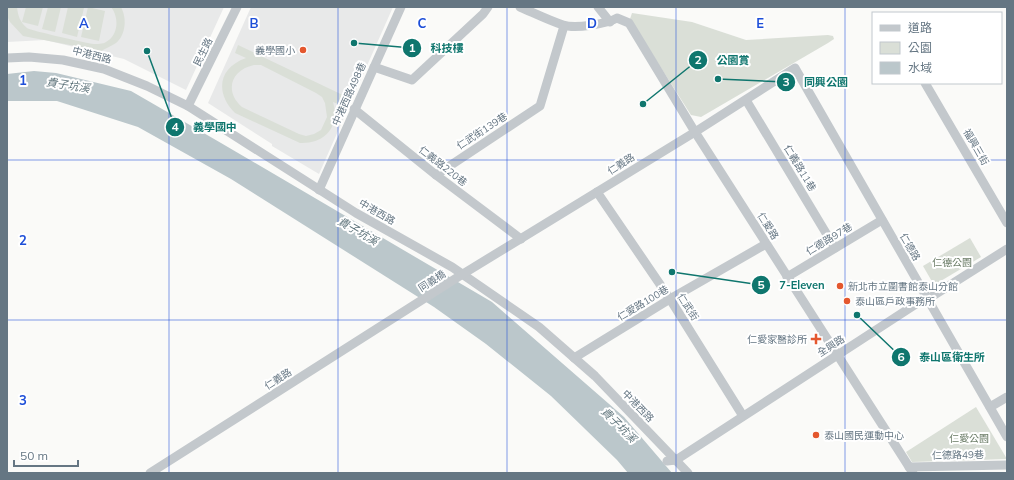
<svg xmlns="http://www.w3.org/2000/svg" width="1014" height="480" font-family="Mulish,'Noto Sans TC',sans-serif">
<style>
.built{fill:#e8e9e9}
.green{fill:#dadfd7;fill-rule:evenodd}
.water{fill:#bbc7cb}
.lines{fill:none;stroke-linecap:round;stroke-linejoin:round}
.minor{stroke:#c3c8cc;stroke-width:9}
.grid{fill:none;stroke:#1d4ed8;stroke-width:1;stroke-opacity:0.55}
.poi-dot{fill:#e4572e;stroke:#fff;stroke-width:1.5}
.labels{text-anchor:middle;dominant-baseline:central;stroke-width:4;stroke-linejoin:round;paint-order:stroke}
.poi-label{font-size:10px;fill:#657683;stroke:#fff;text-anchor:start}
.street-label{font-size:10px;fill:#657683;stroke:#fff}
.park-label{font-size:10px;fill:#687a64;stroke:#fff}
.water-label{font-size:11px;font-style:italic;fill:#60757c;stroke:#fff}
.grid-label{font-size:13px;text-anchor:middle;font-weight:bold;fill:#1d4ed8;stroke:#fff;stroke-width:4;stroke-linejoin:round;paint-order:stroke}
.leader{fill:none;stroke:#0f766e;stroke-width:1.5}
.callout-dot{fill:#0f766e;stroke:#fff;stroke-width:1.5}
.mark-label{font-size:12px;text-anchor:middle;font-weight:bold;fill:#fff}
.callout-label{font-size:11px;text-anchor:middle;font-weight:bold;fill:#0f766e;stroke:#fff;stroke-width:4;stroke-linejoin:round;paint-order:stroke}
</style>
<rect width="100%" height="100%" fill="#fafaf8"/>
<!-- built -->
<g class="built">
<polygon points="7,7 224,7 186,90 124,59 45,40 7,42"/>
<polygon points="251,7 393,7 319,174 272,146 272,144 208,103"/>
</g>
<!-- green -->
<g class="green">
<path d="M7 7H17C18 16 20 22 27 28 32 31 86 43 94 44 97 44 103 44 106 42 119 35 119 17 111 7H121C127 18 126 35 116 43 112 46 106 48 101 51L23 36 10 22 7 16Z"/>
<polygon points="26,7 43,7 38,26 22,22"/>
<polygon points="48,7 61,7 55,32 42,29"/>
<polygon points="68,7 84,8 77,37 62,33"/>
<polygon points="88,7 105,11 99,41 81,37"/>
<polygon points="632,13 692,22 746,40 828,35 833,36 834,39 828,43 701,117 691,115 630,19"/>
<path d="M238 45 347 97 343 106 333 102C340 127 325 144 300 143L235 113C215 93 218 68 246 58L235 53ZM254 65H261L316 93 322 97 325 103 327 117 321 130 314 134 306 136 299 134 242 107C224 91 231 70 254 65Z"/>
<polygon points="970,238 981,257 934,285 923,266"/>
<polygon points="976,407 1007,459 912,462 906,452"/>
</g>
<!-- water -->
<polygon class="water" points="34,71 56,73 131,91 221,143 492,302 624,417 672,473 628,473 617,460 551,396 486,344 434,307 231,179 138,127 57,101 7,101 7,74"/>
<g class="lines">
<!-- minor -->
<g class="minor">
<path d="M520 7C534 13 548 20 563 25 575 29 607 24 617 18L629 23 695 132 913 473"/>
<polyline points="598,7 610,22"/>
<polyline points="7,58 29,57 63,60 104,69 147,86 188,106 356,213 452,267 539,327 595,376 688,473"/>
<polyline points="374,67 412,80 483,14 488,7"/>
<polyline points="925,83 1007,223"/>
<polyline points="746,100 835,248"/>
<polyline points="188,106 237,7"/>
<polyline points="354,109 436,175 521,239"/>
<polyline points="436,175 540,106 564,26"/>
<polyline points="319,190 401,7"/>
<polyline points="597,192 670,299 743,416"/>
<polyline points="787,277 882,220"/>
<polyline points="574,358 670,299 766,244"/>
<polyline points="990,407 1007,397"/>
<polyline points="667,461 676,460 916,304 928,299 1007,249"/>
<polyline points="909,467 1007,465"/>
<polyline points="150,473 458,277 695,132 795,68 1007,437"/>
</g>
</g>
<!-- grid -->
<path class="grid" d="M169 7V473M338 7V473M507 7V473M676 7V473M845 7V473M7 160H1007M7 320H1007"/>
<!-- markers -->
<g class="poi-dot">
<circle cx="303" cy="50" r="4"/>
<circle cx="840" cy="286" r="4"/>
<circle cx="847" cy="301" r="4"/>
<path d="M814 333h4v4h4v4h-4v4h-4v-4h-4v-4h4z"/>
<circle cx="816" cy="435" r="4"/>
</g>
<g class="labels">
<!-- poi labels -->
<g class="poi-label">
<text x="295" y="50" text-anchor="end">義學國小</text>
<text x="848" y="286">新北市立圖書館泰山分館</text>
<text x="855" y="301">泰山區戶政事務所</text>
<text x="807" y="339" text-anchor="end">仁愛家醫診所</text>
<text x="824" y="435">泰山國民運動中心</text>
</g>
<!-- street labels -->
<g class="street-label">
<text transform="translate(203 52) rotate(-64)">民生路</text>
<text transform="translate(92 55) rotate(14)">中港西路</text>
<text transform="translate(349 94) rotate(-66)">中港西路498巷</text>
<text transform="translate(482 131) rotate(-33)">仁武街139巷</text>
<text transform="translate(976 147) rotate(60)">福興三街</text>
<text transform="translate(621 164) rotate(-32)">仁義路</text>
<text transform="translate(443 166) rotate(38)">仁義路220巷</text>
<text transform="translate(800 168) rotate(59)">仁義路11巷</text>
<text transform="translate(377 212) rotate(30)">中港西路</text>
<text transform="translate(768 226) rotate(58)">仁愛路</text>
<text transform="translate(829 239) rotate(-31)">仁德路97巷</text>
<text transform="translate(910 247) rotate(60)">仁德路</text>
<text transform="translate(432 281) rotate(-33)">同義橋</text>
<text transform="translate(643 303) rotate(-31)">仁愛路100巷</text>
<text transform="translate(688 307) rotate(58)">仁武街</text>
<text transform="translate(831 346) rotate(-33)">全興路</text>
<text transform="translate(278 379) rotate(-32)">仁義路</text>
<text transform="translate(638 406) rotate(46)">中港西路</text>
<text transform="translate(958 455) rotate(-1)">仁德路49巷</text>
</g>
<!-- park labels -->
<g class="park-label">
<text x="952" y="262">仁德公園</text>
<text x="969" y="438">仁愛公園</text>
</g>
<!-- water labels -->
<g class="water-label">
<text transform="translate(68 85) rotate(9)">貴子坑溪</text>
<text transform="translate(358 231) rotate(30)">貴子坑溪</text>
<text transform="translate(619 425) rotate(45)">貴子坑溪</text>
</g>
</g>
<g class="grid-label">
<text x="84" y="28">A</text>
<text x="254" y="28">B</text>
<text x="422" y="28">C</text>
<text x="592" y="28">D</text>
<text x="760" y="28">E</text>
<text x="23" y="85">1</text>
<text x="23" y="245">2</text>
<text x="23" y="405">3</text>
</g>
<!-- callouts -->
<path class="leader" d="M354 43L412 48M643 104L698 60M718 79L786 82M147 51L175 127M672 272L761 285M857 315L901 357"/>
<g class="callout-dot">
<circle cx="354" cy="43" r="4"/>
<circle cx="643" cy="104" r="4"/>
<circle cx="718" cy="79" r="4"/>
<circle cx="147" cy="51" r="4"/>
<circle cx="672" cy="272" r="4"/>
<circle cx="857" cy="315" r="4"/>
<circle cx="412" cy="48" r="10"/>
<circle cx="698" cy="60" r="10"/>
<circle cx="786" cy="82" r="10"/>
<circle cx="175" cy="127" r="10"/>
<circle cx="761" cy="285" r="10"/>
<circle cx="901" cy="357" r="10"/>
</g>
<g class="mark-label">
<text x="412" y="52">1</text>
<text x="698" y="64">2</text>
<text x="786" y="86">3</text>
<text x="175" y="131">4</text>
<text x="761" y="289">5</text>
<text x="901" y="361">6</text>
</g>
<g class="callout-label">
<text x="447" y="52">科技樓</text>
<text x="733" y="64">公園賞</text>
<text x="826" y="86">同興公園</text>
<text x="215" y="131">義學國中</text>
<text x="802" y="289">7-Eleven</text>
<text x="952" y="361">泰山區衛生所</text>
</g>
<!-- border -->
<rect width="1014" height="480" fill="none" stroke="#657683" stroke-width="16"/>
<!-- legend -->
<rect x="872" y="12" width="130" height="72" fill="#ffffff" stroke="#c1c8cd"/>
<rect x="880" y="25" width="20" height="6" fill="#c3c8cc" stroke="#c1c8cd"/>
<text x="908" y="32" font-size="12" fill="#657683">道路</text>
<rect x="880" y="42" width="20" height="12" fill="#dadfd7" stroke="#c1c8cd"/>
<text x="908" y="52" font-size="12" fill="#657683">公園</text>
<rect x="880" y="62" width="20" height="12" fill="#bbc7cb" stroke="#c1c8cd"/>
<text x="908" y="72" font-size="12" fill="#657683">水域</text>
<!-- scale -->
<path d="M14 460v6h64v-6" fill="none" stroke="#657683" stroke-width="2"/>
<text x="20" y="460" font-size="12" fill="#657683" stroke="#ffffff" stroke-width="3" paint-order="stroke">50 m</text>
</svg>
